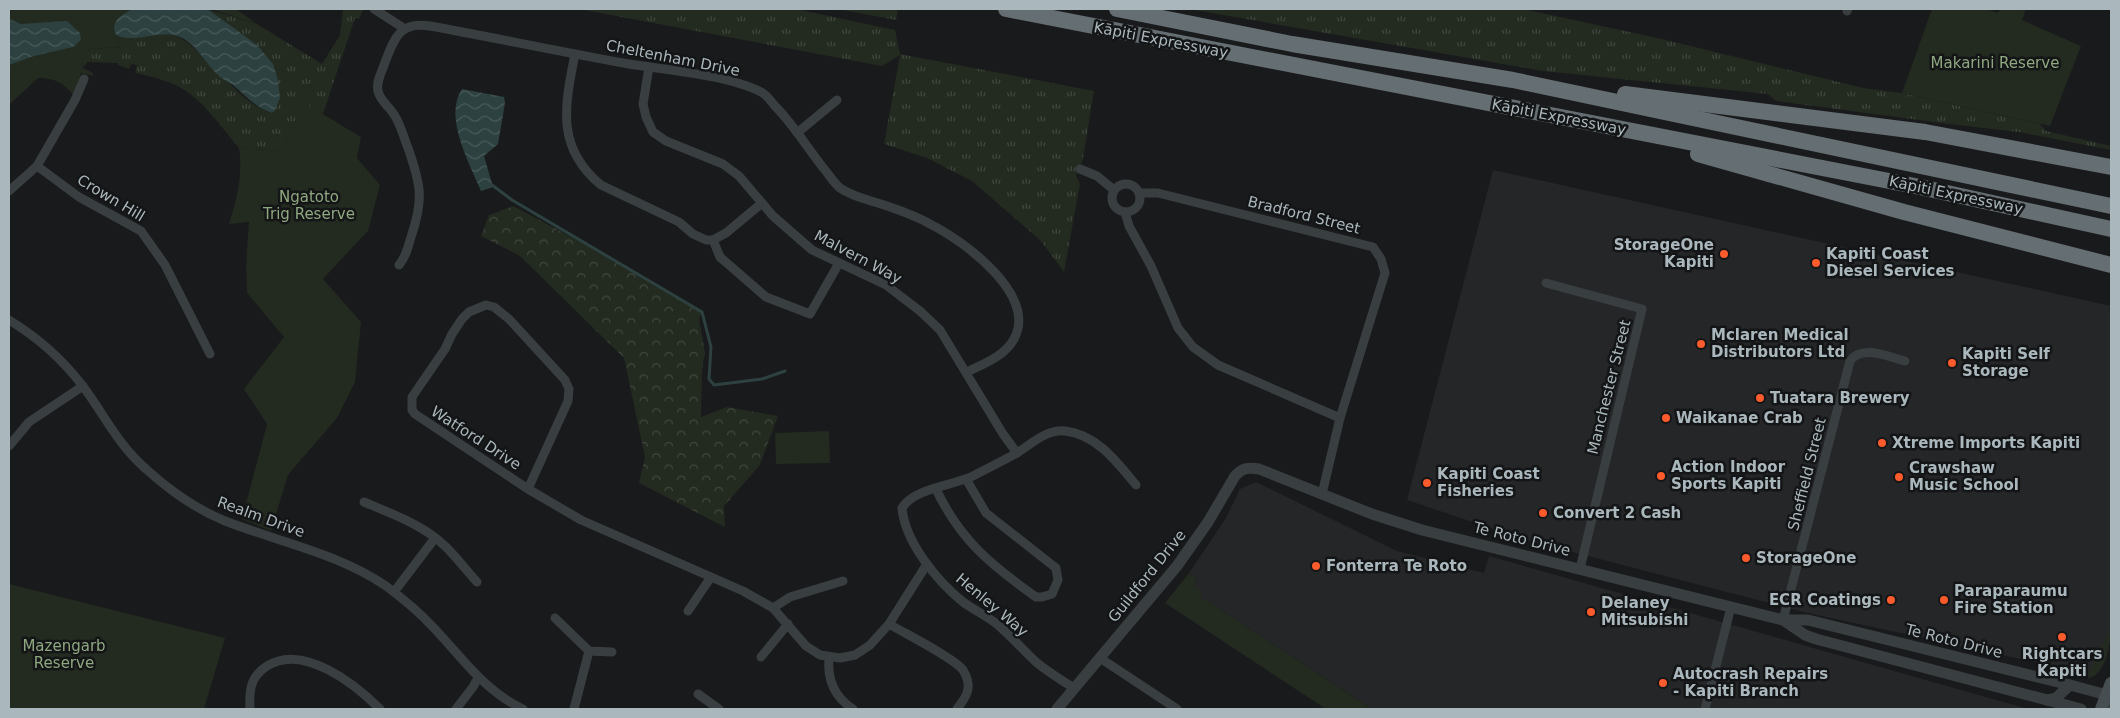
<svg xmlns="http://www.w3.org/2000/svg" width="2120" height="718" font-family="'DejaVu Sans',sans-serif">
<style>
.built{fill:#252628}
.grass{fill:url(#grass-tufts)}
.forest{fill:url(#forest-crowns)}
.green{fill:#232a20}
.water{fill:url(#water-waves)}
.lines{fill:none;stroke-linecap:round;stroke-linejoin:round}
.stream{stroke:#2d4141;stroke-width:3}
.minor{stroke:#393e41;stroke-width:9}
.tertiary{stroke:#393e41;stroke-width:11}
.secondary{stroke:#474e51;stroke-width:12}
.motorway{stroke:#656e72;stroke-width:16}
.poi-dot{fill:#ff5b2d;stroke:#141516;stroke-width:2}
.labels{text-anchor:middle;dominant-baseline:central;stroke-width:5;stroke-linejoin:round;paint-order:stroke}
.street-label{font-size:15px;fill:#aab7bc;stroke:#141516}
.park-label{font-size:15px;fill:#8fa880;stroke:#141516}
.poi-label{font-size:15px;font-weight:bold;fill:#aab7bc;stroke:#141516;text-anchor:start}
</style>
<defs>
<pattern id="grass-tufts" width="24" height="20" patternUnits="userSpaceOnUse" patternTransform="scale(1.25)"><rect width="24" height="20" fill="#232a20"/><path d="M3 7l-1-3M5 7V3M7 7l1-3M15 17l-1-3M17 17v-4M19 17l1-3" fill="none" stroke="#40473e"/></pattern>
<pattern id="forest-crowns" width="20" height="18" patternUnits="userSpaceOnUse" patternTransform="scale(1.25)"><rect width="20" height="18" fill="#232a20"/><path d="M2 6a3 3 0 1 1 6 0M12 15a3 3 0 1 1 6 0" fill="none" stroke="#40473e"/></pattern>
<pattern id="water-waves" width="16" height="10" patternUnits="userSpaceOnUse" patternTransform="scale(1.25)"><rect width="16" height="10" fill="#2d4141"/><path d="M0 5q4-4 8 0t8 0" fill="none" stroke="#495a5a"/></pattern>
</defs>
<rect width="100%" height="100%" fill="#191a1b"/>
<!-- built -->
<g class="built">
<polygon points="1493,170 2111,306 2111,635 2094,675 1808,613 1526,540 1407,500"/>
<polygon points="1256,482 1397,551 1484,573 1489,556 2028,709 1372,709 1211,603 1200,598 1195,587 1197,579 1189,573 1226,518 1240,489"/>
</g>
<!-- grass -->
<g class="grass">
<path d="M207 9 257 24 322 64 340 35 343 9 363 10 359 19 355 18 323 114 303 103 284 147 280 151 239 148C223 129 204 102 183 89 170 81 151 76 135 73L137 65 131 64 129 69 118 65V63L87 62 83 68 81 64 90 49 120 47 116 35C137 44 160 27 180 38 213 56 235 102 272 113L234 28Z"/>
<polygon points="579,9 796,9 895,30 900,54 1094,91 1083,159 1076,176 1080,184 1064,272 1041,241 972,181 927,158 884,144 900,55 882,66"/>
<polygon points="838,9 898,9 896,20"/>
<polygon points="1189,9 1523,9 1662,39 1863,88 1902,93 2040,124 2046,131 2111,146 2111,150 2019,132 1949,124 1776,101 1768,94 1543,71"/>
</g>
<!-- forest -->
<polygon class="forest" points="513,206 602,253 702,312 699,319 705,353 702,369 701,417 727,407 778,416 760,465 724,506 725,527 639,483 645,457 624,358 520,256 481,236 489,215"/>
<!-- green -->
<g class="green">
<path d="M9 9H133L122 15 114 30 120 47 90 49 81 64 83 68 93 73V76L81 73 74 96C64 83 55 78 38 78L9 105Z"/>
<polygon points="211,9 236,9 257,24"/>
<polygon points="1932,9 1986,9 1998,13 2000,9 2026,9 2022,20 2081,46 2050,126 1902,93"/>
<path d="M303 102 361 137 357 158 380 185 368 231 323 279 361 322 355 382 337 418 288 475 271 531 242 519 267 424 244 389 284 337 247 293 246 265 249 222 229 224C237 197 243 177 239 148L280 151 284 147Z"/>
<polygon points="829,431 830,463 776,464 775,433"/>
<polygon points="1189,573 1197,579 1195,587 1203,591 1200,598 1211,603 1372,709 1326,709 1165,603"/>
<polygon points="9,584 225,638 204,709 9,709"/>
<path d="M2111 629C2111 643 2105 680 2085 678Z"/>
</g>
<!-- water -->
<g class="water">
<path d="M133 9H207L234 28 257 45 273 64 278 80 280 98 275 110 272 113C256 108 246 96 234 86 229 82 223 80 218 75 205 63 195 41 177 36 156 30 136 44 116 35 109 21 123 14 133 9Z"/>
<polygon points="9,19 21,24 67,21 80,33 81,40 73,47 34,56 9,65"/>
<path d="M462 89 504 97 505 103 498 144 484 156 493 187 481 191C470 164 443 117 462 89Z"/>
</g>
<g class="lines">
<!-- stream -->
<polyline class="stream" points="492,185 512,200 702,312 711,347 709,379 714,385 762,379 785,371"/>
<!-- minor -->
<g class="minor">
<polyline points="374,9 405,29"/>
<polyline points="1847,11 1848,9"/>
<path d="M575 54C565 105 555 147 601 185L679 222 693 234 706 240H713L726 233 762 203"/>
<polyline points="649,67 643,104 646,117 653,132 666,141 723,164 739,176 773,216 812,250 886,285 920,311 940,330 1003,434 1017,453"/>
<polyline points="797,133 837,100"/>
<polyline points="37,166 79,197 141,231 165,265 210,354"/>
<polyline points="1080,169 1097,176 1114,190"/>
<circle cx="1126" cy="198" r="14"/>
<polyline points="9,191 37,166 75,100 84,79"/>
<polyline points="1139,193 1158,193 1373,247 1381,259 1385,273 1340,418 1322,494"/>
<polyline points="1125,212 1129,226 1151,266 1178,328 1193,347 1218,365 1340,418"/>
<polyline points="713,240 720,257 766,297 810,314 839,263"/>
<path d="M399 265C406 257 408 247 411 237 424 199 421 185 408 148 404 138 401 126 395 116 390 107 380 101 378 91 376 82 381 74 384 65 394 40 398 21 430 26 496 38 562 52 629 64 667 70 728 75 761 92 767 95 771 101 775 106 794 125 808 149 825 170 830 176 834 183 840 188 853 197 869 200 884 205 899 210 916 216 930 224 964 241 1038 295 1014 339 1004 357 983 364 967 372"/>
<polyline points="1546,283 1642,309 1580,569"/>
<path d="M9 320C37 337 62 359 82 385 104 414 117 444 146 469 169 490 196 509 225 521 279 542 337 553 386 586 402 598 418 611 432 626 461 656 484 691 523 709"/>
<polyline points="9,446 29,422 83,386"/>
<polyline points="528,489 568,401 569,389 565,380 509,319 494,307 486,305 469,312 462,319 452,334 445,349 412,397 412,410 415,414 528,489 581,520 743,591 773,608 806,646 820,655 840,658 855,655 870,645 889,624 927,564"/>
<path d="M936 489C960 540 991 565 1036 597H1042L1052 594 1058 580 1056 568 986 513 966 479"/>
<path d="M364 502C392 514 424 525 446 547 457 558 467 571 477 582"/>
<polyline points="394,592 435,538"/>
<polyline points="773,608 790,597 843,581"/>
<polyline points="688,611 711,577"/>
<polyline points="555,618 589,651 612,652"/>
<path d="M1783 620 1850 361C1862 344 1889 357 1905 361"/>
<path d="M889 624C904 633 954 658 963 670 966 675 969 683 968 689 967 697 961 703 957 709"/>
<polyline points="761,657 788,624"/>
<path d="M829 657C827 679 834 697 853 709"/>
<polyline points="1100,658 1177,709"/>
<path d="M1074 688C1061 680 1048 672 1036 662 1023 650 1012 637 998 625 987 616 974 610 963 602 937 581 905 542 902 508 914 488 952 486 973 476 988 468 1003 461 1017 453 1031 444 1047 429 1065 431 1096 434 1117 462 1136 485"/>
<polyline points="698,694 719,709"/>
<path d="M250 709C249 691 250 677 267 666 303 643 355 684 380 709"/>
<polyline points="456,709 473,687 478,678"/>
<polyline points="574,709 589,651"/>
<polyline points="1705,709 1731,607"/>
</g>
<!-- tertiary -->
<g class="tertiary">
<polyline points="1783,620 1805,635 1816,639 2081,709"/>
<polyline points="2047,700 2056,698 2070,685"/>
<path d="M1057 709 1177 566 1208 522 1235 476C1242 468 1248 467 1259 469L1372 514 1422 530 1783 620H1808L2070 685 2107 695 2111 704"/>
</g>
<!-- secondary -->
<polyline class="secondary" points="2101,709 2111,683"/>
<!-- motorway -->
<g class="motorway">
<polyline points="1006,9 1920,187 2111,229"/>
<polyline points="1117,9 1292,44 1513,80 2111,206"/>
<polyline points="1625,94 1925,132 2111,167"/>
<polyline points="1698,154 1904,212 2111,265"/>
</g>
</g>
<!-- markers -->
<g class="poi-dot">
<circle cx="1724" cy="254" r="5"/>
<circle cx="1816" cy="263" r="5"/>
<circle cx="1701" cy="344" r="5"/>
<circle cx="1952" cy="363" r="5"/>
<circle cx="1760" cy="398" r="5"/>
<circle cx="1666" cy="418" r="5"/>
<circle cx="1882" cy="443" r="5"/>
<circle cx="1661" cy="476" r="5"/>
<circle cx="1899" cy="477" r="5"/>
<circle cx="1427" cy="483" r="5"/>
<circle cx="1543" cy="513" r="5"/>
<circle cx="1746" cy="558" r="5"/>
<circle cx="1316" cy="566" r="5"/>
<circle cx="1891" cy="600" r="5"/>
<circle cx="1944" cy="600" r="5"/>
<circle cx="1591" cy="612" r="5"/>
<circle cx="2062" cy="637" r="5"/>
<circle cx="1663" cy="683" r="5"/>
</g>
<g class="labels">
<!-- street labels -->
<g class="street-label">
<text transform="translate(1161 40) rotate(11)">Kāpiti Expressway</text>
<text transform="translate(673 58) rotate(11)">Cheltenham Drive</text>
<text transform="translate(1559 117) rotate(11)">Kāpiti Expressway</text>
<text transform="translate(1956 195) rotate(12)">Kāpiti Expressway</text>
<text transform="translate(111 198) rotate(31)">Crown Hill</text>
<text transform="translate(1304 215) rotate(14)">Bradford Street</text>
<text transform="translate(858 257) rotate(28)">Malvern Way</text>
<text transform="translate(1609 387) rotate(-76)">Manchester Street</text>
<text transform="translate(476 438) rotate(33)">Watford Drive</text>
<text transform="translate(1807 474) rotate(-76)">Sheffield Street</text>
<text transform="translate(261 517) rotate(20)">Realm Drive</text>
<text transform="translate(1522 539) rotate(14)">Te Roto Drive</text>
<text transform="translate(1147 576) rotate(-51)">Guildford Drive</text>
<text transform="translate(992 605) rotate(40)">Henley Way</text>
<text transform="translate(1954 641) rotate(14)">Te Roto Drive</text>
</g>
<!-- park labels -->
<g class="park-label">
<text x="1995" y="63">Makarini Reserve</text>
<text x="309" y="197">Ngatoto<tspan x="309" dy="17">Trig Reserve</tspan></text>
<text x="64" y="646">Mazengarb<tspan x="64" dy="17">Reserve</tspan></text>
</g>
<!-- poi labels -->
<g class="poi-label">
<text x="1714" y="245" text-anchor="end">StorageOne<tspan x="1714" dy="17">Kapiti</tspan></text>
<text x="1826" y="254">Kapiti Coast<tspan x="1826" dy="17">Diesel Services</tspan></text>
<text x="1711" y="335">Mclaren Medical<tspan x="1711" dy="17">Distributors Ltd</tspan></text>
<text x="1962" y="354">Kapiti Self<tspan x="1962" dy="17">Storage</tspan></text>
<text x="1770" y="398">Tuatara Brewery</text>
<text x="1676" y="418">Waikanae Crab</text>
<text x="1892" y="443">Xtreme Imports Kapiti</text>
<text x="1671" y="467">Action Indoor<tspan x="1671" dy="17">Sports Kapiti</tspan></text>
<text x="1909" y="468">Crawshaw<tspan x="1909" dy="17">Music School</tspan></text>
<text x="1437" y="474">Kapiti Coast<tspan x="1437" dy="17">Fisheries</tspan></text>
<text x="1553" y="513">Convert 2 Cash</text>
<text x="1756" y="558">StorageOne</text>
<text x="1326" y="566">Fonterra Te Roto</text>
<text x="1954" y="591">Paraparaumu<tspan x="1954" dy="17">Fire Station</tspan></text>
<text x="1881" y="600" text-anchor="end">ECR Coatings</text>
<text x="1601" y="603">Delaney<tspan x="1601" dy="17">Mitsubishi</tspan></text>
<text x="2062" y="654" text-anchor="middle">Rightcars<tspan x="2062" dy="17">Kapiti</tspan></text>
<text x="1673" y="674">Autocrash Repairs<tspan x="1673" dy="17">- Kapiti Branch</tspan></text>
</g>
</g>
<!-- border -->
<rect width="2120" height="718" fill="none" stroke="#aab7bc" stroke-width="20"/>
</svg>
